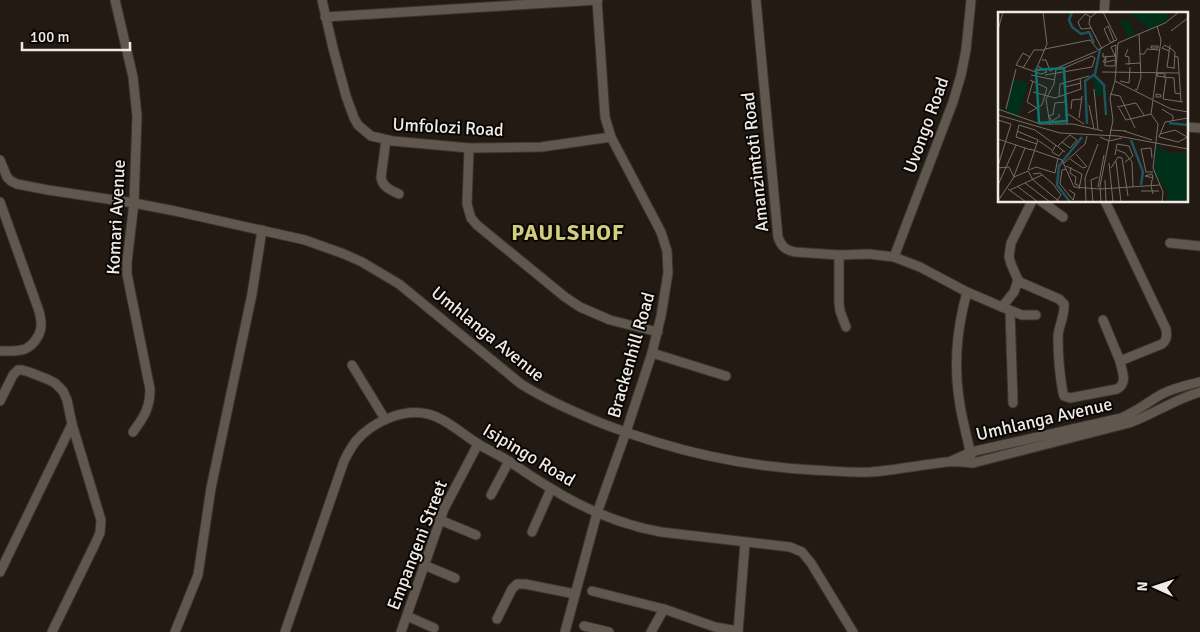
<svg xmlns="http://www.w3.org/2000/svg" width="1200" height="632" font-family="Signika,sans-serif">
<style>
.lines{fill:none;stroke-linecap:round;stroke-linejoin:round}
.minor-casing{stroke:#3a342f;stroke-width:11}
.minor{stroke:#60574e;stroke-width:9}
.labels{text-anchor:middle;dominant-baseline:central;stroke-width:4;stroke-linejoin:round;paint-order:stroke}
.street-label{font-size:18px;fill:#f0eae5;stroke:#090604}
.district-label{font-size:22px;font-weight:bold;letter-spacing:1px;fill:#d2cd7f;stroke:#090604}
.inset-river{fill:none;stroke:#1e555d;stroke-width:2.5}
.inset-road{fill:none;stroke:#756e67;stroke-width:1}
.view{fill:#0f766e;fill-opacity:0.15;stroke:#0f766e;stroke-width:2.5}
.inset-edge{fill:none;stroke:#f0eae5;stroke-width:2.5}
</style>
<rect width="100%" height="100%" fill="#231b13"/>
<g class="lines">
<!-- minor casing -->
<g class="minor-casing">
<g id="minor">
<path d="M115 0 133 77 137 116 134 203 127 262V274L150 389C150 408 144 417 133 432"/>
<polyline points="322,0 333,48 346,96 354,118 358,125 371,136 393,141 469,148 541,147 611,137"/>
<path d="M756 0 778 237C781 246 785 250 795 252L839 255 869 254 894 257 920 267 967 292 1002 307 1022 315H1036"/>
<polyline points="1104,14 1105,0"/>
<polyline points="325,17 598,0"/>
<polyline points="1186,127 1200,128"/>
<path d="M386 140 381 177C382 187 391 190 399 194"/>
<polyline points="469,148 467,204 471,218 477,225 565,297 580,307 610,320 658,332"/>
<path d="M0 160 7 177 11 181 17 184 48 190 134 203 175 211 305 240 344 254 362 262 399 284 521 384C548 401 576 413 606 425 675 451 740 466 814 470 833 471 852 473 871 472 896 470 921 465 946 462 955 461 964 462 973 463L1129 423C1154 414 1175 399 1200 392"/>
<path d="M1032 201 1011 243 1009 257 1011 264 1018 280 1022 283 1059 299 1064 304C1065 315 1059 325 1058 336 1058 352 1060 377 1063 393L1064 396 1070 398 1117 389C1128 383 1122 372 1120 361L1162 344C1167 340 1167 336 1166 329L1105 201"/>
<polyline points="1041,201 1063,217"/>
<path d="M0 202 39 311C40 315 41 319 41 323 42 333 34 345 25 349 17 352 8 351 0 351"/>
<polyline points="1170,243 1200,246"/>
<polyline points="839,255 839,303 840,311 846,327"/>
<polyline points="894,257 953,102 961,75 966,50 971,0"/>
<path d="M967 292C956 332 953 369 961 411 964 426 968 441 971 456"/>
<polyline points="1002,307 1014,292 1018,280"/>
<polyline points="1010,311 1013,403"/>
<polyline points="1103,320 1120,361"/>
<polyline points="652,353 726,376"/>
<polyline points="352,365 385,419"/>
<polyline points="0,401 13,375 18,370 22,370 29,372 47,379 55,383 63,391 67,400 72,424 101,520 100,533 95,544 52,632"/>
<path d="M951 461 971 452 1121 418C1136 412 1148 402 1162 394 1174 388 1187 385 1200 382"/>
<polyline points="491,495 509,461"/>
<polyline points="440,520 476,535"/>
<polyline points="532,532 551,489"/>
<polyline points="424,565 455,578"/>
<polyline points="0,572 72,424"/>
<polyline points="592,591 664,609 715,627 738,631"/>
<polyline points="407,616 434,628"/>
<polyline points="497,619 512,589 517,584 525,584 575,594"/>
<polyline points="584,626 609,632"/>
<polyline points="175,632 198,575 211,488 252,294 262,230"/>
<path d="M285 632 344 461C348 453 351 447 356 441 372 422 403 408 428 414 447 419 463 435 480 445 490 451 501 456 510 462 524 471 538 481 552 489 586 510 622 525 661 532L790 547 802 552 811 563 853 632"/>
<polyline points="401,632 444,509 478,444"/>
<polyline points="565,632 597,513 626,432 652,353 661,316 668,273 667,251 661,232 611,137 605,117 597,0"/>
<polyline points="651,632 664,609"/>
<polyline points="738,632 745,543"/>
</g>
</g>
<!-- minor -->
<use href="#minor" class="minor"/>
</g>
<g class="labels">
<!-- street labels -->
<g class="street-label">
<text transform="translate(926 125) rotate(-70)">Uvongo Road</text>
<text transform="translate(448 127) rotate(3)">Umfolozi Road</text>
<text transform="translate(755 162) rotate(-96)">Amanzimtoti Road</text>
<text transform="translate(116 217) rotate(-87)">Komari Avenue</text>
<text transform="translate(488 334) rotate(39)">Umhlanga Avenue</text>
<text transform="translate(631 355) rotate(-74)">Brackenhill Road</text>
<text transform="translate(1044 419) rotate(-13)">Umhlanga Avenue</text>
<text transform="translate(529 455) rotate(31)">Isipingo Road</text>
<text transform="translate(417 545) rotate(-69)">Empangeni Street</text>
</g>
<!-- district labels -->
<g class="district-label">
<text x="568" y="232">PAULSHOF</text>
</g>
</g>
<!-- overview -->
<g transform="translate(998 12)">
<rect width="190" height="190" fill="#231b13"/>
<path d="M131 0H167L170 8 151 17ZM129 7 135 16V23L130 25 123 10 116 12 122 9ZM96 66 104 70 105 82 98 85 96 69 93 68ZM15 67 30 71 20 105 8 101ZM158 134 172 141H190V190H168L170 182 156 159Z" fill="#01301a"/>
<path class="inset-river" d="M74 0 71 8 74 15 83 22 91 20 96 31M96 63 106 73 108 103M171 111 190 113M89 112 87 69 97 62 102 37M133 128 145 160 143 173M72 190 59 173 61 154 84 125"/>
<path class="inset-road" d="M105 0 119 28 116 29 115 30H112L106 17 110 14 116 29M92 5 91 12 104 37M94 16 83 17 80 10 87 2 93 5 99 0M0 18 5 0M173 19 190 6M172 33 169 55 176 56M153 34H160V36H153ZM113 35 118 33 117 54M172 36 177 40 176 57M47 37 92 28 100 38 116 29M130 37 127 44 131 45V53M171 39 164 36 167 33 171 36M105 41V45L117 44 113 35M142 42H146L149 37 162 38M176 44 180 45 183 90M32 45 25 41 18 53 43 62 49 60 40 54M44 48H48L52 59 99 39M127 52 142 51M117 54H107V50L108 46V45L105 50H108L117 48M25 56 36 38H47M37 60 49 32 45 0M104 60 181 61M160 61 167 62V65L159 64ZM33 63 57 68M47 63 94 55 97 46 94 44 66 56M165 65 176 66 177 81 183 82M168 66 165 87 185 90M35 69 29 90 39 96M117 69 120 31 167 11 181 0M122 69 131 71 132 55M66 71 69 112M67 75 83 71M96 77 100 118M137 77 139 78 143 65 141 22M35 80 57 86 83 77 82 66M112 82 122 84 137 116M158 82 163 83V85H158ZM61 84 62 72 91 64M155 87 163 28 159 14M155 88 153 102 160 112 155 156 165 180 164 190M91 93 96 117M119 95 138 91 146 103M121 96 128 108 153 102M0 97 42 112H75L105 119M8 97 18 57M73 97 74 88 84 87M164 97 175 104V108M30 101 44 93 49 76 32 68M55 102 57 91 68 90M56 102 51 104 54 109 62 104 60 102M70 102 86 112M0 103 62 121 120 124 190 137M81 106 84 84M190 106 167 110 161 125 180 130 190 125M0 108 13 112 0 154M52 113 48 87 56 72 58 57H66M112 118 128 119M19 119 40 128M126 119 154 128M162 122 177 118 189 125M102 125 111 129 124 126M0 127 33 138M41 129 54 138M39 132 18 125 21 113 37 118 67 140M58 133 54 140 61 144 65 139M60 134 62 132 72 123 79 128 72 136 64 130M32 137 64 148 76 175 102 177M119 138 127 141 134 150 135 175M78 142 89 155M117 143 119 132 131 134 135 144 127 150M154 146 153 136 143 137 148 160H155M72 147 85 156 88 155M118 149 123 190M66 151 87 132 89 124M111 151 115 190M68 154 84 162 81 177M73 155 72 161 78 165 77 172 82 174M0 156 11 155 16 165M113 156 120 145 124 146 130 184M68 157 64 158 62 172 75 188 77 182 71 178M30 158 40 128M31 158 38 155 57 161 60 146M30 159 35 168 62 190M35 162 42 161 55 172 63 183 58 190M16 164 27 136M16 165 30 159M155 166 147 164 154 162 155 166 154 168 153 174 155 182M107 168 108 190M27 171 52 190M0 173 18 133M19 174 40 190M100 175 106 143M10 177 28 190M102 177 162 173M12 178 44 163M143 179H161M0 189 16 165M88 190 87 166 100 132M95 190 93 168 100 165M103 190 102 174 115 108 112 86 117 69 173 97 190 100"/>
<path class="view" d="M66 56 69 109 41 111 38 58Z"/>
<rect width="190" height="190" class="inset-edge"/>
</g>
<!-- north arrow -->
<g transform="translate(1155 587) rotate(273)" stroke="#090604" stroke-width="4" paint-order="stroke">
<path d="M0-4L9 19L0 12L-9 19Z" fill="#f0eae5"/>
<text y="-8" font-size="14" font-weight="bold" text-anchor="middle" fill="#f0eae5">N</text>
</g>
<!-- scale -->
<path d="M22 42v8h108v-8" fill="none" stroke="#f0eae5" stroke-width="2.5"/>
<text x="30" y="42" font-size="15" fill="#f0eae5" stroke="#090604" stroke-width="4" paint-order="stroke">100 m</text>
</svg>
